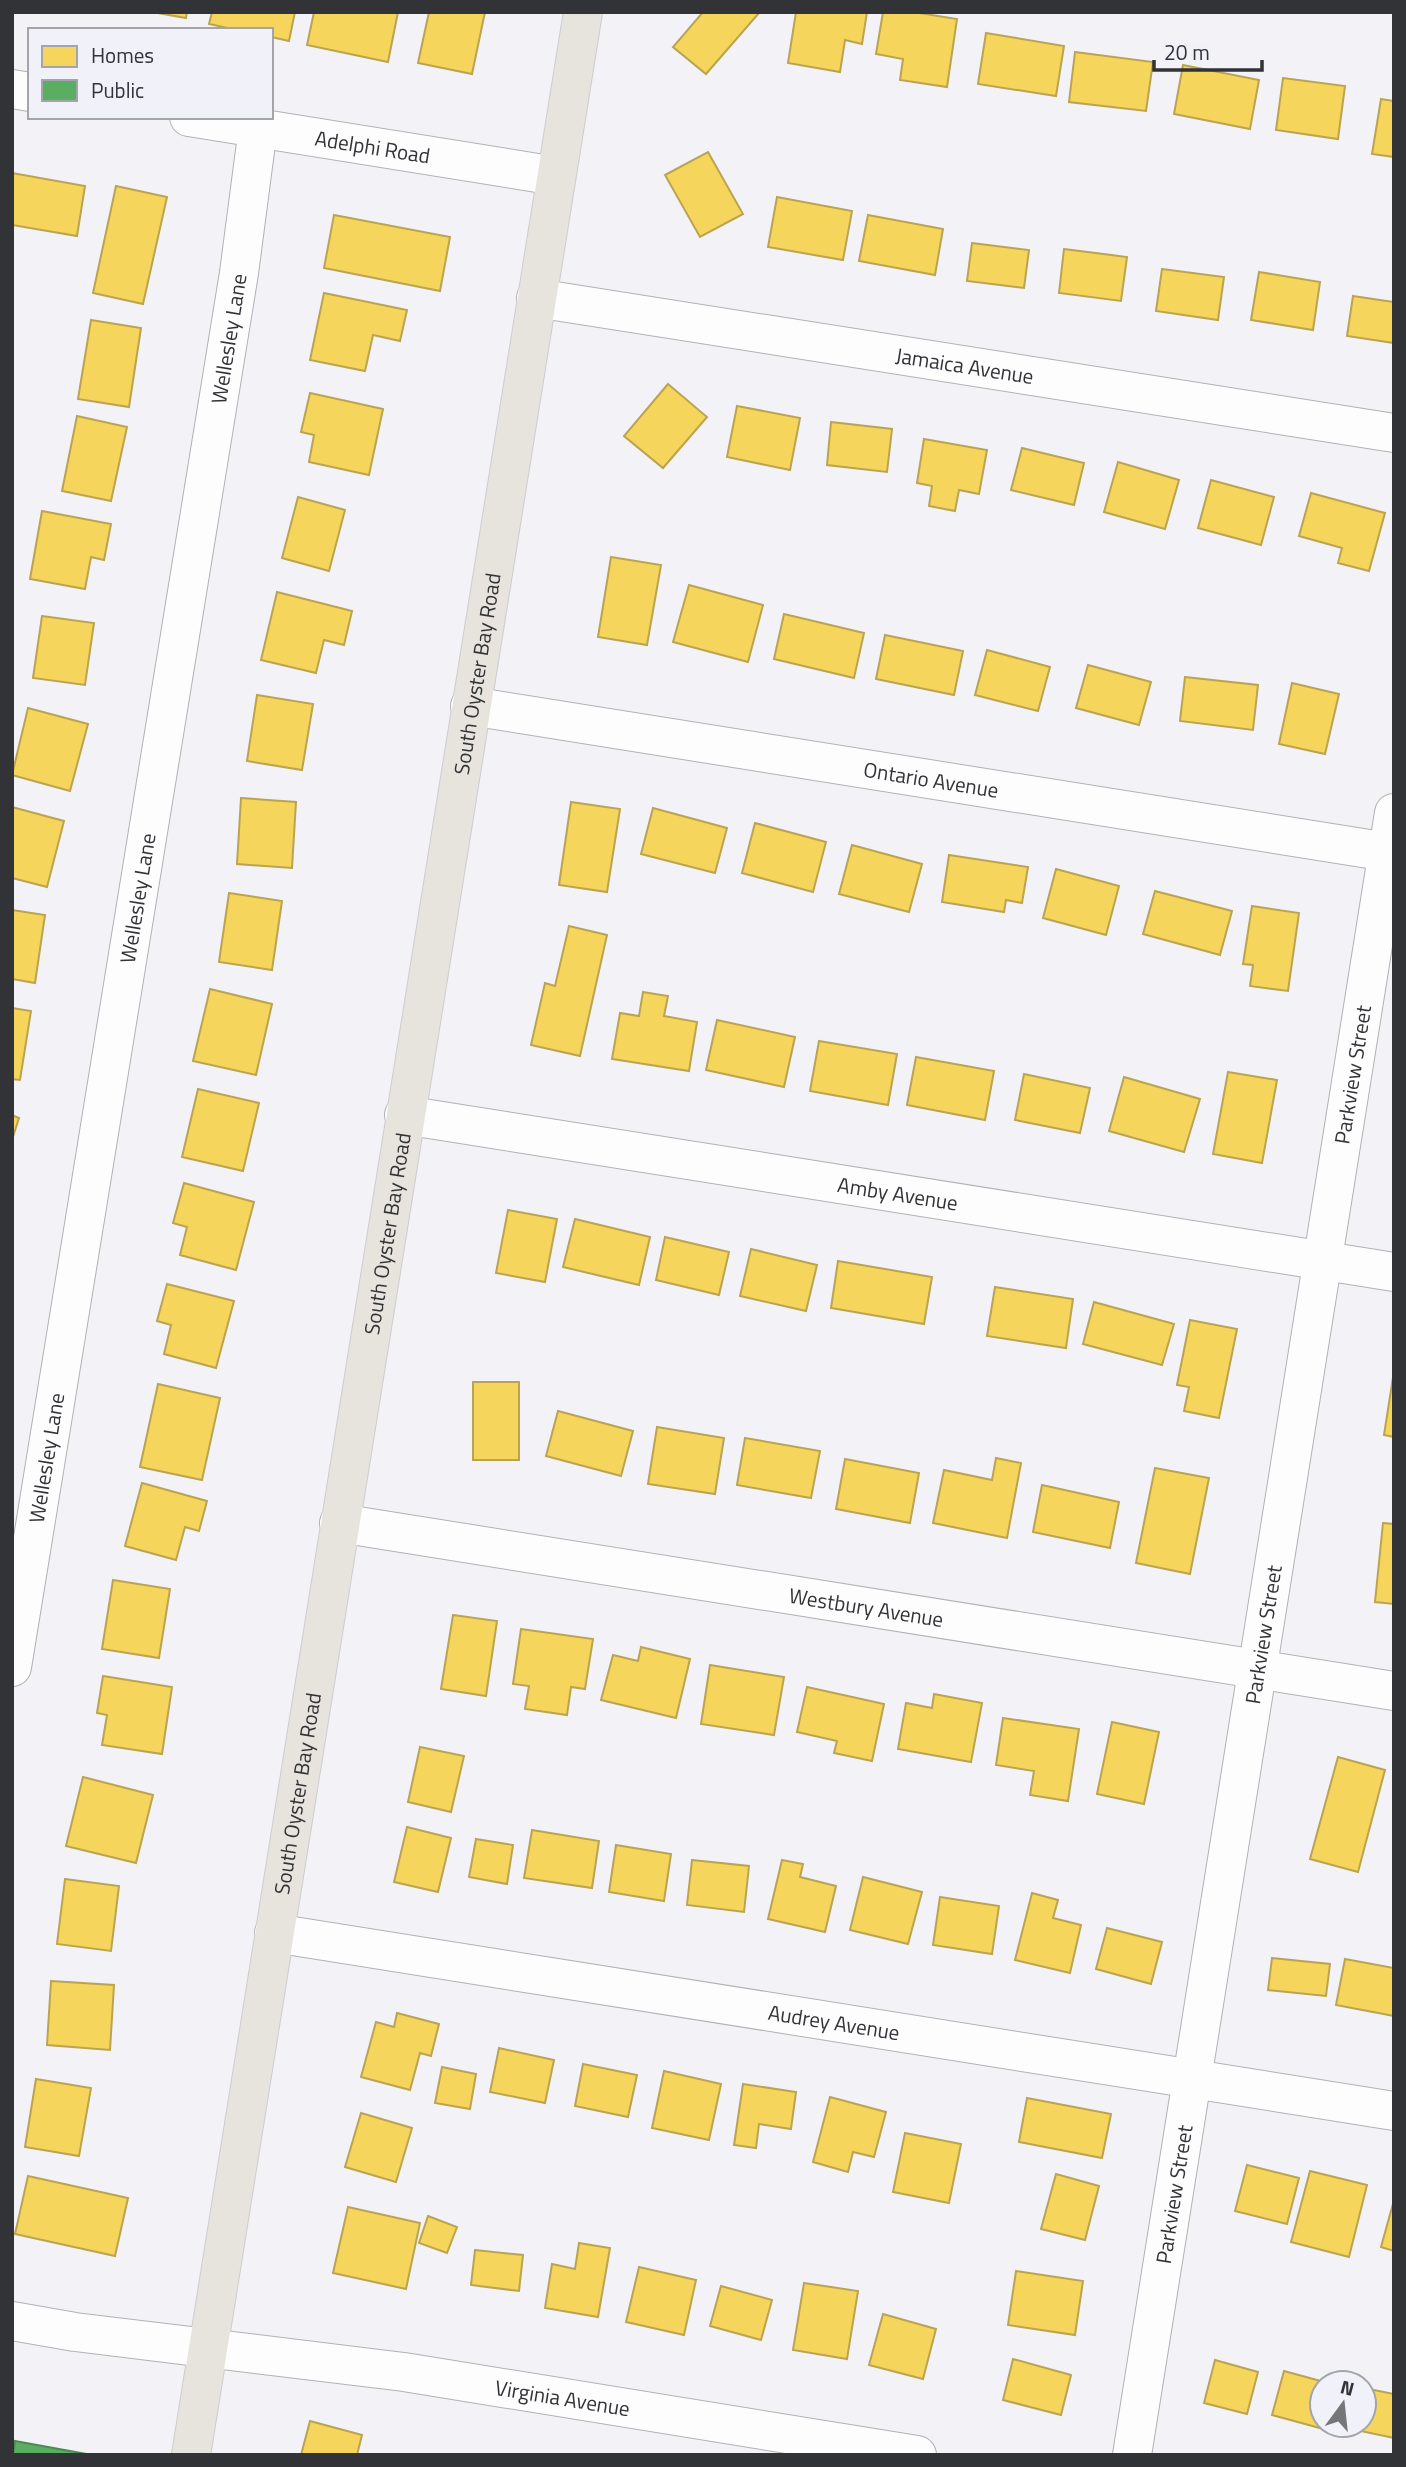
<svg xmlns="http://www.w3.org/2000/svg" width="1406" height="2467" font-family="'Titillium Web',sans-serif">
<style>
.homes{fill:#f6d55c;stroke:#bba451;stroke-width:2}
.public{fill:#5aae61;stroke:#4e8954;stroke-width:2}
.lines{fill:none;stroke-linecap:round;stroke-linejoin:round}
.minor-casing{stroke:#b2b2b5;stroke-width:40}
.major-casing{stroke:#cdcdd0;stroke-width:40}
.minor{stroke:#fdfdfe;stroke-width:38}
.major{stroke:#e7e4de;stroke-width:38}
.labels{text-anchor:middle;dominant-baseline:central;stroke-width:7;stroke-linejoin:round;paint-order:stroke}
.street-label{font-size:21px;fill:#323336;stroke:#f0f1f9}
</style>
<rect width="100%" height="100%" fill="#f2f2f7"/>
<!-- homes -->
<g class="homes">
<polygon points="152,12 187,12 186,18"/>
<polygon points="212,12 295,12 289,41 271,37 271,30 237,30 209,24"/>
<polygon points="314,12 398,12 388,62 307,45"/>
<polygon points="429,12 485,12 472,74 418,63"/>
<polygon points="703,12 759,13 706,74 673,47"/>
<polygon points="796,12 867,12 862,44 845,40 840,72 788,63"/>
<polygon points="883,12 913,12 957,19 947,87 900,80 903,59 876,54"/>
<polygon points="986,33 1064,46 1056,96 978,84"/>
<polygon points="1075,52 1153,62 1146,111 1069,102"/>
<polygon points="1183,65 1259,80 1250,129 1174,114"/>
<polygon points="1283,78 1345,86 1338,139 1276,130"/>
<polygon points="1381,99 1394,101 1394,157 1372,154"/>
<polygon points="708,152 743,214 700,237 665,175"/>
<polygon points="12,173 85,186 77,236 12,225"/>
<polygon points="116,186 167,197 143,304 93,293"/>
<polygon points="777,197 852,211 843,260 768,247"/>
<polygon points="334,215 450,237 440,291 324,268"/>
<polygon points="868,215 943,229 935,275 859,261"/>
<polygon points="972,243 1029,250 1024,288 967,281"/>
<polygon points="1064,249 1127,257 1121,301 1059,293"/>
<polygon points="1162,269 1224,277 1218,320 1156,311"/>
<polygon points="1259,272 1320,282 1313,330 1251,320"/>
<polygon points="324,293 407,310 400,341 373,335 365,371 310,360"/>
<polygon points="1353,296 1394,302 1394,343 1347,336"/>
<polygon points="91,320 141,328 129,407 78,399"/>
<polygon points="668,384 707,417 663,468 624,436"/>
<polygon points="310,393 383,409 369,475 309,462 314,435 301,432"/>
<polygon points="737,406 800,418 790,470 727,457"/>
<polygon points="77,416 127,427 111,501 62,491"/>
<polygon points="831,422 892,429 887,472 827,465"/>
<polygon points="924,439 987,450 979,494 959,490 955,511 929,506 932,486 917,483"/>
<polygon points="1022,448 1084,463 1074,505 1011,490"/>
<polygon points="1118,462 1179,480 1165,529 1104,512"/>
<polygon points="1211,480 1274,497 1261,545 1198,528"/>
<polygon points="1311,493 1385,513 1369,571 1338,563 1342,548 1299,536"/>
<polygon points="298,497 345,510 329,571 282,558"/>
<polygon points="42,511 111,524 104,560 91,557 85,589 30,579"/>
<polygon points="611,557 661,565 647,645 598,637"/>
<polygon points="689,585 763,605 748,662 673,642"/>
<polygon points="277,592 352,611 344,645 324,640 316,673 261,660"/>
<polygon points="784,614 864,633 854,678 774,659"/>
<polygon points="42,616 94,623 85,685 33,678"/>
<polygon points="885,635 963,651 954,695 876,679"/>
<polygon points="987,650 1050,667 1038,711 975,695"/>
<polygon points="1088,665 1151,682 1139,725 1076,708"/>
<polygon points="1185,677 1258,685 1253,730 1180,721"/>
<polygon points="1292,683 1339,694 1325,754 1279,744"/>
<polygon points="257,695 313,704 302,770 247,761"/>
<polygon points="28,708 88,724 70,791 12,775"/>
<polygon points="241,798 296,802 292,868 237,864"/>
<polygon points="571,802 620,809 607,892 559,885"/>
<polygon points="12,807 64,821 47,887 12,878"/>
<polygon points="653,808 727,828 715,873 641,854"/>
<polygon points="755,823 826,842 813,892 742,873"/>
<polygon points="852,845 922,864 909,912 839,894"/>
<polygon points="949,855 1028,867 1022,903 1006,900 1004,912 942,902"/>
<polygon points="1056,869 1119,886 1106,935 1043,918"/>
<polygon points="1155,891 1232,911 1220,955 1143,934"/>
<polygon points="229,893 282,901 272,970 219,962"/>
<polygon points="1252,906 1299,913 1288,991 1250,986 1253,965 1243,964"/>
<polygon points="12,910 45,915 35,983 12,979"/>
<polygon points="569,926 607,935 580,1056 531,1045 545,983 555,986"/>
<polygon points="210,989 272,1004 256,1075 193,1061"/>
<polygon points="643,992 668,996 664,1016 697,1022 689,1071 612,1059 620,1013 639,1016"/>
<polygon points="12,1008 31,1011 20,1080 12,1079"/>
<polygon points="717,1020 795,1037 784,1087 706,1070"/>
<polygon points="819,1041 897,1054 888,1105 810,1091"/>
<polygon points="916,1057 994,1071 985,1120 907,1105"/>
<polygon points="1228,1072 1277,1080 1262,1163 1213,1154"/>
<polygon points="1024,1074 1090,1088 1080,1133 1015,1120"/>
<polygon points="1124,1077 1200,1099 1184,1152 1109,1131"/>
<polygon points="198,1089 259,1103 243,1171 182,1157"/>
<polygon points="12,1115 19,1118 12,1140"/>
<polygon points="184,1183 254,1202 236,1270 180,1255 187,1227 173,1223"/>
<polygon points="508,1210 557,1219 545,1282 496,1273"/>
<polygon points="575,1219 650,1237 639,1285 563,1267"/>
<polygon points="665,1237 729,1252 719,1295 656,1280"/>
<polygon points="751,1249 817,1265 806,1311 740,1296"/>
<polygon points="838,1261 932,1277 924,1324 831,1308"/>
<polygon points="167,1284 234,1301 216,1368 164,1354 171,1325 157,1321"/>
<polygon points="995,1287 1073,1299 1066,1348 987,1336"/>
<polygon points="1094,1302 1174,1324 1162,1365 1083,1344"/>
<polygon points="1190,1320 1237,1329 1219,1418 1184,1411 1189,1387 1177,1385"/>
<polygon points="1394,1371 1394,1437 1384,1435"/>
<rect x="473" y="1382" width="46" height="78"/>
<polygon points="158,1384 220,1398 202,1480 140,1467"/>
<polygon points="558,1411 633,1431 621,1476 546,1456"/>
<polygon points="657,1427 724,1438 715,1494 648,1484"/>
<polygon points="745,1438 820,1451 811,1498 737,1485"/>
<polygon points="996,1458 1021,1463 1007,1538 933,1523 944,1470 992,1480"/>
<polygon points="845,1459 919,1473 910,1523 836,1509"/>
<polygon points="1155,1468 1209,1478 1190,1574 1136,1563"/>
<polygon points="142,1483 207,1501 199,1531 185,1527 176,1560 125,1546"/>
<polygon points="1042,1485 1119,1502 1110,1548 1033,1532"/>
<polygon points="1383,1523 1394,1524 1394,1604 1375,1602"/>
<polygon points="113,1580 170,1589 159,1658 102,1649"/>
<polygon points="453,1615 497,1621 486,1696 441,1689"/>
<polygon points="521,1629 593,1639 585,1689 571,1687 567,1715 525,1709 529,1686 513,1684"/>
<polygon points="641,1647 690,1659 676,1718 601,1700 613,1655 638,1661"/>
<polygon points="710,1665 784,1677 774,1735 701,1724"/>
<polygon points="103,1676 172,1687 162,1754 102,1745 107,1715 97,1713"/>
<polygon points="807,1687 884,1704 872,1761 834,1753 837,1741 797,1732"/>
<polygon points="934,1694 982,1703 971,1762 898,1749 906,1703 932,1708"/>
<polygon points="1003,1718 1079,1729 1068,1801 1030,1795 1034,1771 996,1765"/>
<polygon points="1112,1722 1159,1732 1144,1804 1097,1794"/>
<polygon points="420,1747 464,1756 451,1812 408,1802"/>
<polygon points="1338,1757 1385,1770 1358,1872 1310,1859"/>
<polygon points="83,1777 153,1795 136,1863 66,1846"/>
<polygon points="407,1827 451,1838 438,1892 394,1882"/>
<polygon points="532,1830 599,1841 592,1888 524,1878"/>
<polygon points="476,1839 513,1845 507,1884 469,1877"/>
<polygon points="616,1845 671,1854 664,1901 609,1892"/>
<polygon points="692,1860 749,1866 744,1912 687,1905"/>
<polygon points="782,1860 803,1864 800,1877 836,1886 825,1932 768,1919"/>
<polygon points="863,1877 922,1892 908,1944 850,1930"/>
<polygon points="65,1879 119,1886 111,1951 57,1944"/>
<polygon points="1032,1893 1058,1900 1053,1918 1081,1925 1070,1973 1015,1960"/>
<polygon points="940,1897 999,1906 992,1954 933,1945"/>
<polygon points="1107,1928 1162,1942 1151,1984 1096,1969"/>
<polygon points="1272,1958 1330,1964 1326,1996 1268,1990"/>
<polygon points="1345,1959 1394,1968 1394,2016 1336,2005"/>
<polygon points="51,1981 114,1985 110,2050 47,2045"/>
<polygon points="397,2013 439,2024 431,2056 420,2053 410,2090 361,2077 376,2022 394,2027"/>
<polygon points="499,2048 554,2060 545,2103 490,2092"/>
<polygon points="583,2064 637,2075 628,2117 575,2106"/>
<polygon points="442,2067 476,2074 470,2109 435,2103"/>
<polygon points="664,2071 721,2084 709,2140 652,2128"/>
<polygon points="36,2079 91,2088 79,2156 25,2147"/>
<polygon points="743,2084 796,2092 791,2129 759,2124 756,2148 734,2145"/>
<polygon points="830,2097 886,2112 874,2157 853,2152 848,2172 813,2162"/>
<polygon points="1027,2098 1111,2114 1102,2158 1019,2142"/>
<polygon points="361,2113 412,2128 396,2182 345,2167"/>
<polygon points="905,2133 961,2144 949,2203 893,2192"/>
<polygon points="1247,2165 1299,2178 1287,2224 1235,2211"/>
<polygon points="1310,2171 1367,2185 1349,2257 1291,2242"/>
<polygon points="1056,2174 1099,2186 1085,2240 1041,2229"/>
<polygon points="28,2176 128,2198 115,2256 15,2234"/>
<polygon points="1394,2200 1394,2251 1381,2247"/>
<polygon points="348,2207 420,2223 406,2289 333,2273"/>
<polygon points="428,2216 457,2227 447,2253 419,2243"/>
<polygon points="579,2243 610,2248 598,2317 545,2308 552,2264 575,2269"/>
<polygon points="475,2250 523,2255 519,2291 471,2285"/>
<polygon points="639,2267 696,2280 684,2335 626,2322"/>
<polygon points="1016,2271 1083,2281 1075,2335 1008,2325"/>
<polygon points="804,2283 858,2291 847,2359 793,2350"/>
<polygon points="721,2286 772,2300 761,2340 710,2326"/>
<polygon points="883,2314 936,2329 923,2379 869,2365"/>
<polygon points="1013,2359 1071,2375 1061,2415 1003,2400"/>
<polygon points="1215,2360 1258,2372 1247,2414 1204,2403"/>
<polygon points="1284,2371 1328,2383 1322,2383 1322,2425 1328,2425 1327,2430 1272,2415"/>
<polygon points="1364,2388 1394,2394 1394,2438 1356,2430 1357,2425 1364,2425"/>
<polygon points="310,2421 362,2435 357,2455 301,2455"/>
</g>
<!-- public -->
<polygon class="public" points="15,2441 92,2455 13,2455"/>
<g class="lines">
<!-- minor casing -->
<g class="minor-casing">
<g id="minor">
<polyline points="12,89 30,92"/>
<path id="s1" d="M189 117 556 176"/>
<path id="s2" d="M536 298 1394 433"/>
<path id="s3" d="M470 706 1394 853"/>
<path id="s4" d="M404 1115 1394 1272"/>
<path id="s5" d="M339 1523 1394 1691"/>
<path id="s6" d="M12 1667 239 273 258 128"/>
<path id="s7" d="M274 1933 1394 2111"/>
<path id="s8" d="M12 2321 75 2332 404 2372 917 2455"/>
<path id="s9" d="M1132 2455 1394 813"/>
</g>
</g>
<!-- major casing -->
<g class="major-casing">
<g id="major">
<path id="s10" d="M191 2455 583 12"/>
</g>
</g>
<!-- minor -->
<use href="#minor" class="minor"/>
<!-- major -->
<use href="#major" class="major"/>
</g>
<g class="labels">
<!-- street labels -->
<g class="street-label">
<text stroke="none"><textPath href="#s1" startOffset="186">Adelphi Road</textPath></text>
<text stroke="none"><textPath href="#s6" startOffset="1346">Wellesley Lane</textPath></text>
<text stroke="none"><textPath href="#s2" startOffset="434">Jamaica Avenue</textPath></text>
<text stroke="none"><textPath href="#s10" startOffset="1804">South Oyster Bay Road</textPath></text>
<text stroke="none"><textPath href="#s3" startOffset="467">Ontario Avenue</textPath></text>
<text stroke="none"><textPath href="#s6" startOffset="779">Wellesley Lane</textPath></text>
<text stroke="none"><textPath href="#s9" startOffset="1398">Parkview Street</textPath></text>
<text stroke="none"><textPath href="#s4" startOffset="500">Amby Avenue</textPath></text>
<text stroke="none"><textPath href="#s10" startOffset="1237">South Oyster Bay Road</textPath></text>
<text stroke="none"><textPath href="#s6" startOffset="212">Wellesley Lane</textPath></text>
<text stroke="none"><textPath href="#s5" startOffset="534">Westbury Avenue</textPath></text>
<text stroke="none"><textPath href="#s9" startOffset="831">Parkview Street</textPath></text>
<text stroke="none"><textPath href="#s10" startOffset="670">South Oyster Bay Road</textPath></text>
<text stroke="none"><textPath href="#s7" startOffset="567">Audrey Avenue</textPath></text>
<text stroke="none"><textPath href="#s9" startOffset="264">Parkview Street</textPath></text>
<text stroke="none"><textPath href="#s8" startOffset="556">Virginia Avenue</textPath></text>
</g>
</g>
<!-- border -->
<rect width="1406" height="2467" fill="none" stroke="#323336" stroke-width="28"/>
<!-- legend -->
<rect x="28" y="28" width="245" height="91" fill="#f0f1f9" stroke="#a4a5ab" stroke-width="2"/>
<rect x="42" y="46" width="35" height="21" fill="#f6d55c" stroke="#a4a5ab" stroke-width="2"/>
<text x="91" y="63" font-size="21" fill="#323336">Homes</text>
<rect x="42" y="80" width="35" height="21" fill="#5aae61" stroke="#a4a5ab" stroke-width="2"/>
<text x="91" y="98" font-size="21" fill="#323336">Public</text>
<!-- north arrow -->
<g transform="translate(1343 2404) rotate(15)"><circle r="33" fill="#f0f1f9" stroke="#a4a5ab" stroke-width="2"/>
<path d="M0-5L12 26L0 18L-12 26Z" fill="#75767a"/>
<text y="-10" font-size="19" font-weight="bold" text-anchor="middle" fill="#323336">N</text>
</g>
<!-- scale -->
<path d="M1154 60v10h108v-10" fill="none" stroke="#323336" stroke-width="3.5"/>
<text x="1164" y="60" font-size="21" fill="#323336" stroke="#f0f1f9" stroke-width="5" paint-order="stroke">20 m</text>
</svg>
